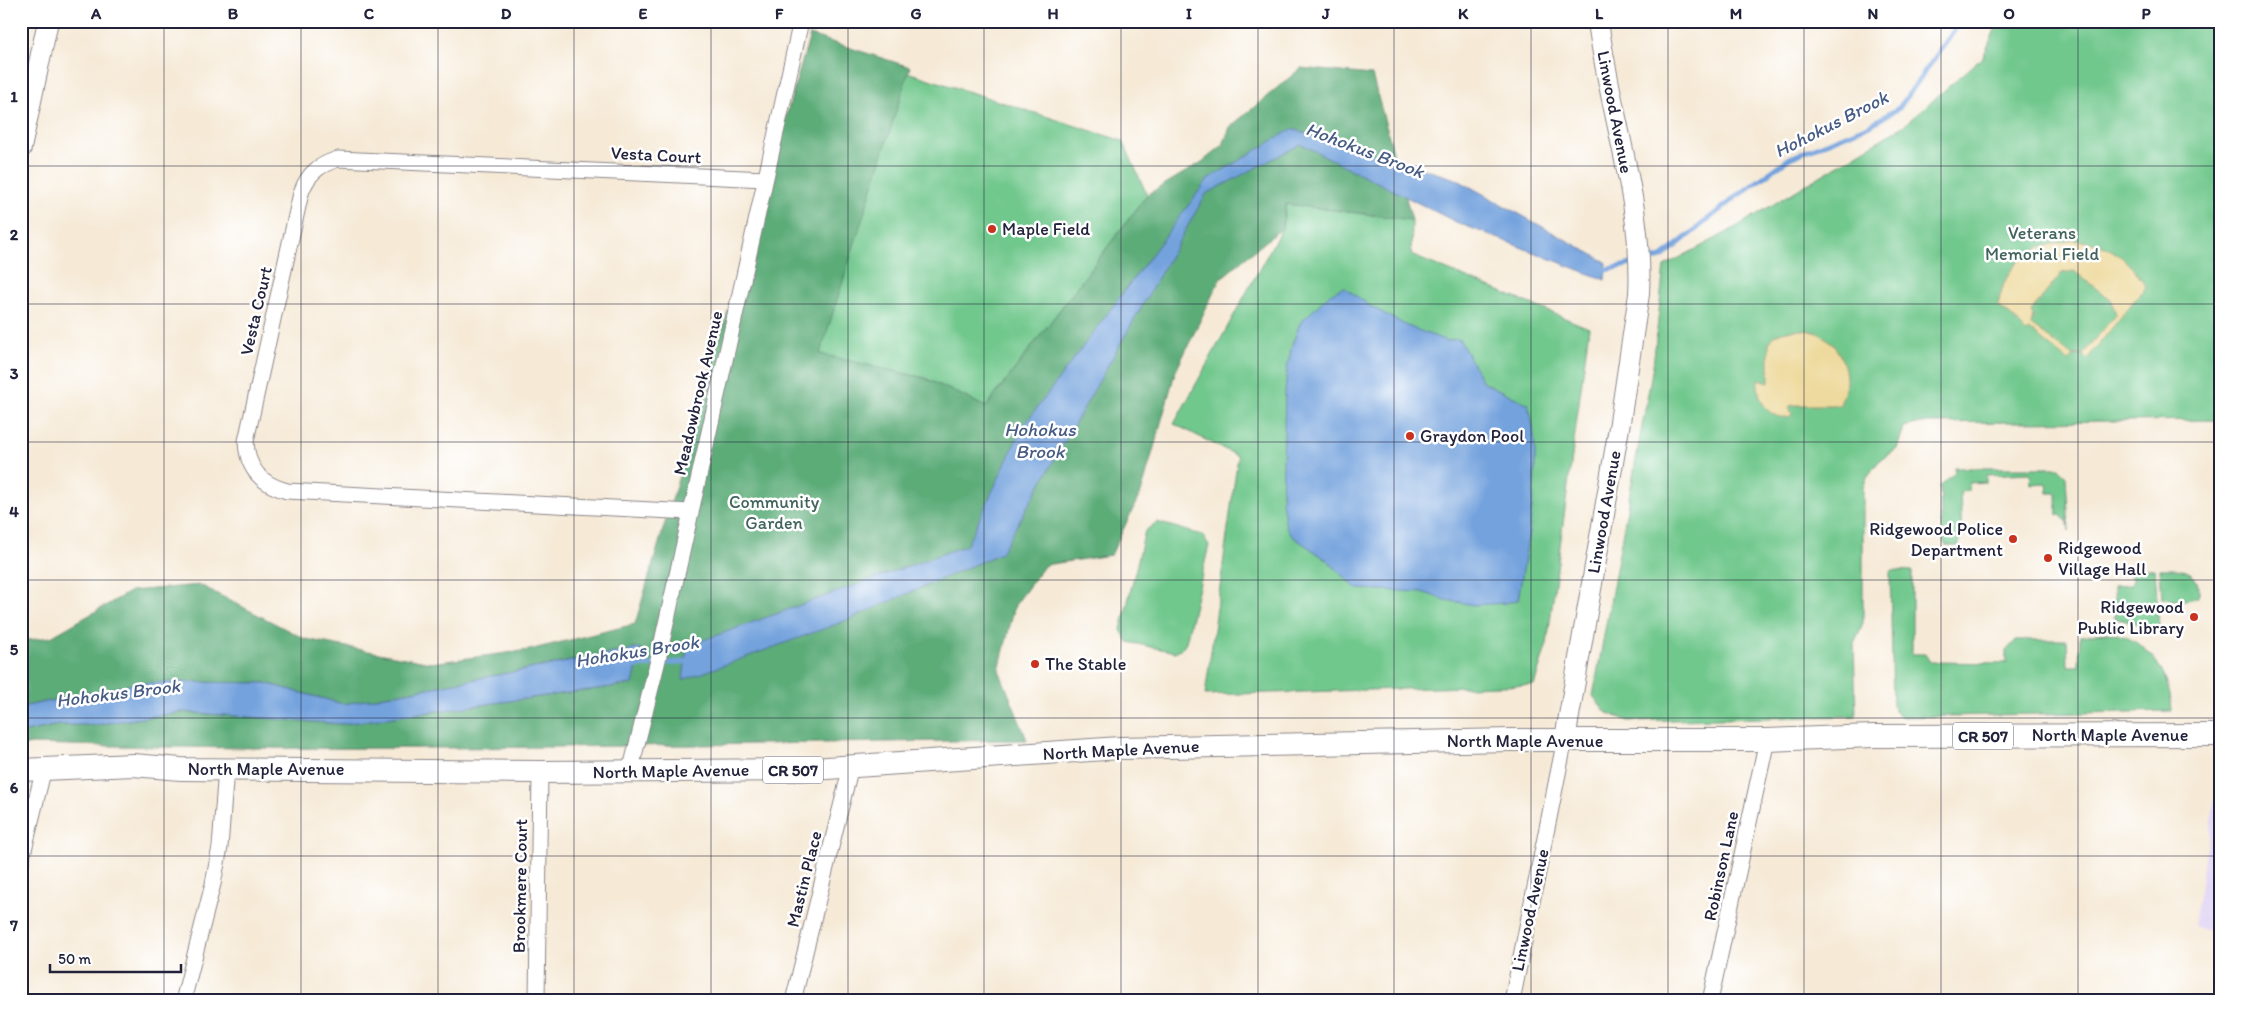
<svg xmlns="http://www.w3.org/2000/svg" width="2242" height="1022" font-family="Itim,sans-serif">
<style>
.built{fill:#e1d4f4}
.green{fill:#71c88d;stroke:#4a7564}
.forest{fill:#5cac78;stroke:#3f675a}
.sand{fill:#eeda9e;stroke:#887e6c;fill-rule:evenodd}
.water{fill:#73a2dd;stroke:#4a628c}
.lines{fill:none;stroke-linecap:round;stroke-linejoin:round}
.stream{stroke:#73a2dd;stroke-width:5}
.street-casing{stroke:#8c8689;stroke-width:17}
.secondary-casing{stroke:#8c8689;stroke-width:22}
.primary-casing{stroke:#8c8689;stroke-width:24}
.street{stroke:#fff;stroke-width:15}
.secondary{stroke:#fff;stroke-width:20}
.primary{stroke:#fff;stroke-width:22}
.grid{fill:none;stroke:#22223b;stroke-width:1;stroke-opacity:0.55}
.poi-dot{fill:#c8321e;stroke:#fff;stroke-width:2}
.labels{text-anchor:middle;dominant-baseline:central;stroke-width:5;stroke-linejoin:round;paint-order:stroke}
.shield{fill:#fff;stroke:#646476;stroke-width:1}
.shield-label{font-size:16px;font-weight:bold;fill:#22223b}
.street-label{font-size:18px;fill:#22223b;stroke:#fff}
.poi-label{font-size:18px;fill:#22223b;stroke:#fff;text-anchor:start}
.park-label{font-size:18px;fill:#42645c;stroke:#fff}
.water-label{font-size:19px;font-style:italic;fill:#465c84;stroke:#fff}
.neatline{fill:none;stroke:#22223b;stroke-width:2}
.grid-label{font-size:16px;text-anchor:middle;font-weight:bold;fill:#22223b}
</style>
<rect width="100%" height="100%" fill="#fff"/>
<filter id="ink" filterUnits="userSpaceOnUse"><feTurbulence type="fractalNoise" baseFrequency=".02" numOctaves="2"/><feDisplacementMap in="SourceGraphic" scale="10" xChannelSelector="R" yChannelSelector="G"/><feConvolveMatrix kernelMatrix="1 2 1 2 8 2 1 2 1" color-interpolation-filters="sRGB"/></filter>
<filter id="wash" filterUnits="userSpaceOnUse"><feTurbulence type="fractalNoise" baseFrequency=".0096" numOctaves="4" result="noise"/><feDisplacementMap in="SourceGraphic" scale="20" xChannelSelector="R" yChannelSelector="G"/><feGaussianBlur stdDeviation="1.12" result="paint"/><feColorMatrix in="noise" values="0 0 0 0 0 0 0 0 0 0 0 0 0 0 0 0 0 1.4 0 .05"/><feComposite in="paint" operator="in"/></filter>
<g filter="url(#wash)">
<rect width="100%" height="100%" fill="#f6ead7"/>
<!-- built -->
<polygon class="built" points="2221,760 2221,934 2194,927"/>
<!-- green -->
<g class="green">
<polygon points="2004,21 2221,21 2221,420 1921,423 1904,427 1897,449 1879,461 1867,477 1863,488 1863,623 1854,643 1856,716 1628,721 1606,712 1593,696 1653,366 1664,266 1726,233 1903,126 1983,57 1998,23"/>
<polygon points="904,71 1123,141 1147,195 986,407 925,378 819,355"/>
<polygon points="1286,204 1412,220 1411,255 1589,328 1547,644 1534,685 1205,695 1238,456 1174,424 1282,228"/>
<polygon points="1954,468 2059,468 2066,476 2069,532 2068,522 2060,515 2057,515 2056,493 2048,493 2047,483 2031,484 2030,473 1986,475 1986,482 1969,483 1969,491 1960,492 1962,539 1959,539 1959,546 1946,546 1942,538 1940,486 1955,472"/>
<polygon points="1157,522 1202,535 1209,545 1186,642 1182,648 1175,652 1128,642 1121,630 1145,531"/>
<path d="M2130 569H2155L2159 628C2143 628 2130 620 2115 619L2114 586 2131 585 2133 579 2129 574Z"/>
<path d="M2160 569C2176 569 2195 567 2198 586 2199 591 2200 594 2197 598L2180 601 2162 599Z"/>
<path d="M1893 570 1912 571V654H1925L1930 662 2006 663V651L2016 640H2067L2068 666H2079L2080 636C2091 635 2106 631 2116 634 2152 643 2170 676 2172 711L1902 717 1894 710 1893 704 1890 572Z"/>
</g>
<!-- forest -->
<path class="forest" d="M810 35 910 67 820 354 925 378 986 407 1147 195 1202 162 1223 145 1230 127 1301 68 1372 75 1412 220 1286 204 1282 228 1220 279 1175 373 1142 490 1111 555 1045 565 1015 605 999 670 1027 740C695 744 364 754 32 744L21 746V733L58 725H95L182 712 342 724 633 684 640 648 343 704 265 683 185 682 139 683 21 707V641L51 637 131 591 200 585 305 639 431 663 529 650 635 624Z"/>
<!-- sand -->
<g class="sand">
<path d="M2073 240C2110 243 2125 256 2146 286L2087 359 2084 355H2076L2068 361 2030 330 2026 332 2013 317 1998 306C2006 260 2030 246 2073 240ZM2074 271 2112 301 2116 314 2083 354 2072 355 2031 325 2033 316 2031 311 2062 273Z"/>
<path d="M1795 330C1800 330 1806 330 1811 331 1833 336 1847 361 1846 382 1846 390 1842 398 1840 405H1792L1789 407 1792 414 1789 417C1767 420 1757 398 1758 380L1769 383V342C1774 332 1786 331 1795 330Z"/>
</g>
<!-- water -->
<g class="water">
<polygon points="1292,129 1456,179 1606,262 1605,280 1456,222 1301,144 1206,194 1001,553 840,623 683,680 687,646 967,545 1022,428 1208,179"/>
<path d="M1344 287 1370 306 1407 326 1447 341 1459 339 1483 382 1528 404C1545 459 1527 543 1518 600L1506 603 1474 605 1445 600 1422 592 1357 589 1327 560 1292 536 1286 527 1282 502 1285 394 1287 369 1292 345 1300 323 1330 294Z"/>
<polygon points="641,648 633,684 342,724 182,712 95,725 58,725 21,733 21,707 139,683 185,682 265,683 343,704"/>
</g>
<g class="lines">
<!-- stream -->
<g class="stream">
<polyline points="1644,261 1662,257 1733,199 1790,158 1870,125 1899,108 1961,21"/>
<polyline points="1601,268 1606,270 1636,263"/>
<polyline points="630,667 691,661"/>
</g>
</g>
</g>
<g filter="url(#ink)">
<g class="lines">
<!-- street casing -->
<g class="street-casing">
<g id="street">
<path d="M691 512 287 491C261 484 247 469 246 441L301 193C308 173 319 165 338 159L765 179"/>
<polyline points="630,772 657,664 801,21"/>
<polyline points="21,862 44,768"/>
<polyline points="183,1001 213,884 220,847 226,769"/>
<polyline points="537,1001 540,772"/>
<polyline points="793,1001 851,766"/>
<polyline points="1512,1001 1565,739"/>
<polyline points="1710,1001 1767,740"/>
</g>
</g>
<!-- secondary casing -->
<g class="secondary-casing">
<g id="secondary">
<polyline points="21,148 48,21"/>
<path d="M1565 739 1620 422 1639 294C1644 205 1609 110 1598 21"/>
</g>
</g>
<!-- primary casing -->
<g class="primary-casing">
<polyline id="primary" points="21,770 133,765 181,769 540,772 798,770 1120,748 1511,740 1767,740 1873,736 2221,735"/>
</g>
<!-- street -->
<use href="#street" class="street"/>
<!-- secondary -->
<use href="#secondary" class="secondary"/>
<!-- primary -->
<use href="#primary" class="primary"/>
</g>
</g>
<!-- grid -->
<path class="grid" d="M164 21V1001M301 21V1001M438 21V1001M574 21V1001M711 21V1001M848 21V1001M984 21V1001M1121 21V1001M1258 21V1001M1394 21V1001M1531 21V1001M1668 21V1001M1804 21V1001M1941 21V1001M2078 21V1001M21 166H2221M21 304H2221M21 442H2221M21 580H2221M21 718H2221M21 856H2221"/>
<!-- markers -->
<g class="poi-dot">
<circle cx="992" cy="229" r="5"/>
<circle cx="1410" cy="436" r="5"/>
<circle cx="2013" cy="539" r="5"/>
<circle cx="2048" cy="558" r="5"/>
<circle cx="2194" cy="617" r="5"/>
<circle cx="1035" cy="664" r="5"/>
</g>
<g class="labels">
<!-- shield labels -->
<g class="shield">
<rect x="1953" y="722.5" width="60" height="27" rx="4"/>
<rect x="763" y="756.5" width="60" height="27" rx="4"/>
</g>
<g class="shield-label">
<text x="1983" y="736">CR 507</text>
<text x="793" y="770">CR 507</text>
</g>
<!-- street labels -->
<g class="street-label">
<text transform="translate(1615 112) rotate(79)">Linwood Avenue</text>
<text transform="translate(656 155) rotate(3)">Vesta Court</text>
<text transform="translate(256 311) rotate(-77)">Vesta Court</text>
<text transform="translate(698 393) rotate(-77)">Meadowbrook Avenue</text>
<text transform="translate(1604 512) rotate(-80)">Linwood Avenue</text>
<text x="2110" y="735">North Maple Avenue</text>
<text x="1525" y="741">North Maple Avenue</text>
<text transform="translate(1121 750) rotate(-3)">North Maple Avenue</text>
<text x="266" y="769">North Maple Avenue</text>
<text transform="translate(671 771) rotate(-1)">North Maple Avenue</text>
<text transform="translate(1721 866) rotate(-78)">Robinson Lane</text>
<text transform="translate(804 879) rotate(-76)">Mastin Place</text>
<text transform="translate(520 886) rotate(-89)">Brookmere Court</text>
<text transform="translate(1530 910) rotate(-78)">Linwood Avenue</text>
</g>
<!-- poi labels -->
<g class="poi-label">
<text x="1002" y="229">Maple Field</text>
<text x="1420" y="436">Graydon Pool</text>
<text x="2003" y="529" text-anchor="end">Ridgewood Police<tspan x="2003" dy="21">Department</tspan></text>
<text x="2058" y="548">Ridgewood<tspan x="2058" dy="21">Village Hall</tspan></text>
<text x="2184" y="607" text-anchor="end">Ridgewood<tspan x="2184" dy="21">Public Library</tspan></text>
<text x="1045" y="664">The Stable</text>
</g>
<!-- park labels -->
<g class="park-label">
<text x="2042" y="233">Veterans<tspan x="2042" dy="21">Memorial Field</tspan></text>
<text x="774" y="502">Community<tspan x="774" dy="21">Garden</tspan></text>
</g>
<!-- water labels -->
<g class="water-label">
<text transform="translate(1831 124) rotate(-27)">Hohokus Brook</text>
<text transform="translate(1365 150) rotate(21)">Hohokus Brook</text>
<text x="1040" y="429">Hohokus<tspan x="1040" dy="22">Brook</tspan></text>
<text transform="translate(637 651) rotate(-9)">Hohokus Brook</text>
<text transform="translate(118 693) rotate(-7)">Hohokus Brook</text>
</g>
</g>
<!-- margin -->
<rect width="2242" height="1022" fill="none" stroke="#fff" stroke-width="55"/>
<!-- scale -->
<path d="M50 964v8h131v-8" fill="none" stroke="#22223b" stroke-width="2.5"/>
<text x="58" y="964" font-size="15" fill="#22223b" stroke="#ffffff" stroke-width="4" paint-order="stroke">50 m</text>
<rect x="28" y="28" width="2186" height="966" class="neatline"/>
<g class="grid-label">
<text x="96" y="19">A</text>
<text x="233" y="19">B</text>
<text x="369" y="19">C</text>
<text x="506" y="19">D</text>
<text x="643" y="19">E</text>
<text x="779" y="19">F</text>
<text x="916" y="19">G</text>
<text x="1053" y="19">H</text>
<text x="1189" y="19">I</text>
<text x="1326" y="19">J</text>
<text x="1463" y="19">K</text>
<text x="1599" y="19">L</text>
<text x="1736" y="19">M</text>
<text x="1873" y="19">N</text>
<text x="2009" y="19">O</text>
<text x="2146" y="19">P</text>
<text x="14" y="102">1</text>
<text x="14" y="240">2</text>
<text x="14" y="379">3</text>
<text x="14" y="517">4</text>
<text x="14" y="655">5</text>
<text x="14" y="793">6</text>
<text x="14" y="931">7</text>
</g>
</svg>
